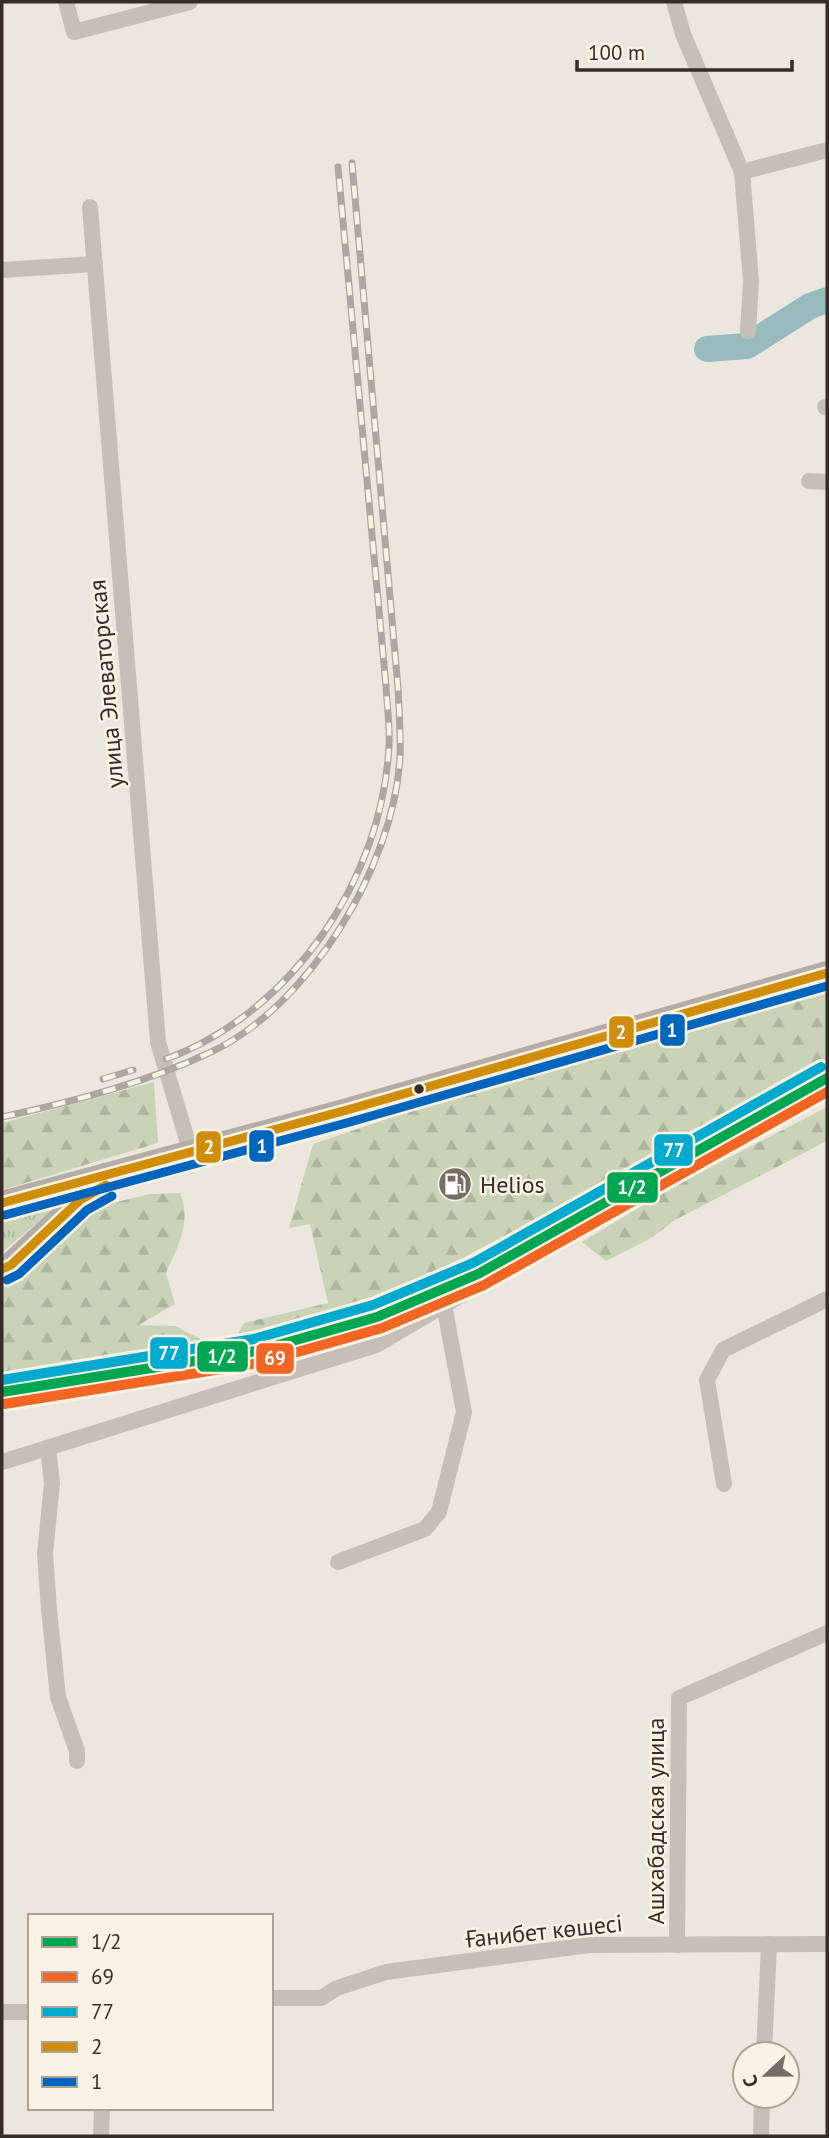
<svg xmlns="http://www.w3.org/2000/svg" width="829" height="2138" font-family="'PT Sans',sans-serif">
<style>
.grass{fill:url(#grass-tufts)}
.forest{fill:url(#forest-firs)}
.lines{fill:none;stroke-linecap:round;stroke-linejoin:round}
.river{stroke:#99bbbe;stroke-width:26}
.minor{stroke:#c5bfb7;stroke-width:16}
.primary{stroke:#b4ada6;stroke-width:24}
.rail-casing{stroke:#aca7a2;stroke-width:7}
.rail{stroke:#faf2e4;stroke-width:4.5;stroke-dasharray:13;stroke-linecap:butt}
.bus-1-casing{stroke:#faf2e4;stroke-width:14}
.bus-2-casing{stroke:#faf2e4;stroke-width:14}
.bus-1{stroke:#d08e08;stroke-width:9}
.bus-2{stroke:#0065bd;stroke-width:9}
.rail-1-casing{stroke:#faf2e4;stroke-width:16}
.rail-2-casing{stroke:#faf2e4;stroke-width:16}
.rail-3-casing{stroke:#faf2e4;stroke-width:16}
.rail-1{stroke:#00a651;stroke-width:10}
.rail-2{stroke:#f26522;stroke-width:10}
.rail-3{stroke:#00a9ce;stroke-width:10}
.bus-dot{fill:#352c26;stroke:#faf2e4;stroke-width:2.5}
.labels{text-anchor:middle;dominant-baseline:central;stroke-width:5;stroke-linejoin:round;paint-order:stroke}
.street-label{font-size:24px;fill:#352c26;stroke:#faf2e4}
.poi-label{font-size:24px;fill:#352c26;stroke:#faf2e4;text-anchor:start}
.line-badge{stroke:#faf2e4;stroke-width:2.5}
.badge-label{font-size:19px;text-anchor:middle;font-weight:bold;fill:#fff}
</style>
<defs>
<pattern id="grass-tufts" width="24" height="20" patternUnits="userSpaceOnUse" patternTransform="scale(1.75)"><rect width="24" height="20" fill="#cad3b7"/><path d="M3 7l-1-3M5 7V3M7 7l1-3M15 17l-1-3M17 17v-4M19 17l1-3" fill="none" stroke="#aeb59d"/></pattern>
<pattern id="forest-firs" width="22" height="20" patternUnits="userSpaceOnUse" patternTransform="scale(1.75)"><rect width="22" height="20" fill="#cad3b7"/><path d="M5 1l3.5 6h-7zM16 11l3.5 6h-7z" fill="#aeb59d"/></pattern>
</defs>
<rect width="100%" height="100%" fill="#ece7de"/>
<!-- grass -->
<polygon class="grass" points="81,1187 2,1252 2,1208"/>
<!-- forest -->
<g class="forest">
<polygon points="827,987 827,1066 373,1305 233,1343 244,1323 328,1303 310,1224 289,1228 313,1144 502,1080"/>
<polygon points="154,1082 158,1143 2,1190 2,1123"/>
<polygon points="827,1107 827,1141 675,1220 653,1237 606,1261 582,1242 676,1185"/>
<path d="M180 1193C192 1222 178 1246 166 1273L175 1304 139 1325 175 1326 210 1344 151 1361 120 1357 97 1370 40 1375 2 1384V1287L85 1210 149 1194Z"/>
</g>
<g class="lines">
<!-- river -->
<polyline class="river" points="707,349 747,346 810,306 827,300"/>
<!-- minor -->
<g class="minor">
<polyline points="66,2 74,32 190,2"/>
<polyline points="674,2 683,34 742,172 751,281 748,331"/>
<polyline points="742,172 827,150"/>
<polyline points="90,207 158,1042 191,1153"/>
<polyline points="2,270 95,264"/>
<polyline points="825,407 827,407"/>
<polyline points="809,481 827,482"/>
<polyline points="48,1448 52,1483 45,1554 49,1609 58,1697 77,1751 77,1761"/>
<polyline points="2,1462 376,1345 664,1176 827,1089"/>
<polyline points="724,1484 707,1380 723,1350 827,1299"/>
<polyline points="338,1562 425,1529 439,1512 464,1412 444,1305"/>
<polyline points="677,1945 679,1698 827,1633"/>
<polyline points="271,1998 321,1998 337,1988 386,1972 589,1945 827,1944"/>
<polyline points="2,2012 30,2012"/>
<polyline points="764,2054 769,1944"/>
<polyline points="101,2136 102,2108"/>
<polyline points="761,2136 762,2096"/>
</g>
<!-- primary -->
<g class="primary">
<polyline points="2,1203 347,1110 827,973"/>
<polyline points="2,1272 80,1200 110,1182"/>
</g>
<!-- rail casing -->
<g class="rail-casing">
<g id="rail">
<path d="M166 1059C292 1013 383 878 389 745 390 726 387 705 386 686L338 167"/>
<polyline points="103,1079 133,1070"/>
<path d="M2 1117C71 1102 145 1083 209 1053 309 1007 394 866 400 757 401 735 399 711 398 688L352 163"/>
</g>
</g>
<!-- rail -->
<use href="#rail" class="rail"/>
<!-- bus-1 casing -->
<g class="bus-1-casing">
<g id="bus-1">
<polyline points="2,1203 347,1110 827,973"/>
<polyline points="2,1269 11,1265 80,1200 106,1185"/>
</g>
</g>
<!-- bus-2 casing -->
<g class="bus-2-casing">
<g id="bus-2">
<polyline points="5,1215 350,1122 827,986"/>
<polyline points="7,1280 19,1274 87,1210 112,1196"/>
</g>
</g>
<!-- bus-1 -->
<use href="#bus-1" class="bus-1"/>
<!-- bus-2 -->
<use href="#bus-2" class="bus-2"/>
<!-- rail-1 casing -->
<g class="rail-1-casing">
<polyline id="rail-1" points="2,1392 257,1351 377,1317 478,1274 827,1078"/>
</g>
<!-- rail-2 casing -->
<g class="rail-2-casing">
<polyline id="rail-2" points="4,1404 259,1363 382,1328 484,1285 827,1092"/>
</g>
<!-- rail-3 casing -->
<g class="rail-3-casing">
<polyline id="rail-3" points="2,1380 254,1339 373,1305 473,1263 821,1067"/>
</g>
<!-- rail-1 -->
<use href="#rail-1" class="rail-1"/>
<!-- rail-2 -->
<use href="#rail-2" class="rail-2"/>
<!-- rail-3 -->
<use href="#rail-3" class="rail-3"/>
</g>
<!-- icons -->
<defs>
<g id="fuel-disc" transform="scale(1.75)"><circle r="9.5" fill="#756d66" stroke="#faf2e4"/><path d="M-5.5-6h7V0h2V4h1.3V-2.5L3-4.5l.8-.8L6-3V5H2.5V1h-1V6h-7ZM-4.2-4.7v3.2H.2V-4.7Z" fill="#fff"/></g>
</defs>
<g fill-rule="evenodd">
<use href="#fuel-disc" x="455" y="1184"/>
</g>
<!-- markers -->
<circle class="bus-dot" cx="419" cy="1089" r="6"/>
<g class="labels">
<!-- street labels -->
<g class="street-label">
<text transform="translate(106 684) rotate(-95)">улица Элеваторская</text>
<text transform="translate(655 1821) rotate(-90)">Ашхабадская улица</text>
<text transform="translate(544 1931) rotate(-6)">Ғанибет көшесі</text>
</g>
<!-- poi labels -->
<g class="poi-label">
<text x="480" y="1184">Helios</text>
</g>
</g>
<g class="line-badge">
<rect x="659" y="1013" width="27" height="34" rx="7" fill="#0065bd"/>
<rect x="608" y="1015" width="27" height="34" rx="7" fill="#d08e08"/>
<rect x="248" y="1129" width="27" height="34" rx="7" fill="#0065bd"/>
<rect x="195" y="1130" width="27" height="34" rx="7" fill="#d08e08"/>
<rect x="653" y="1133" width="41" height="34" rx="7" fill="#00a9ce"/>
<rect x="606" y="1171" width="53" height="33" rx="7" fill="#00a651"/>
<rect x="149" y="1336" width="40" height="34" rx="7" fill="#00a9ce"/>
<rect x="196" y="1340" width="53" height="33" rx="7" fill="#00a651"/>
<rect x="255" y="1342" width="40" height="33" rx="7" fill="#f26522"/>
</g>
<g class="badge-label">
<text x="672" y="1037">1</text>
<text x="621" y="1039">2</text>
<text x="262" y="1153">1</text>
<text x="209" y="1154">2</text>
<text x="674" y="1157">77</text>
<text x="632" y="1194">1/2</text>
<text x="169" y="1360">77</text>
<text x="222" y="1363">1/2</text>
<text x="275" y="1365">69</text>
</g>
<!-- border -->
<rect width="829" height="2138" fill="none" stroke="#352c26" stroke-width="7"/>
<!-- legend -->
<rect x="28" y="1914" width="245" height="196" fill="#faf2e4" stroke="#aba398" stroke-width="2"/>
<rect x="42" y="1937" width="35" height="10" fill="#00a651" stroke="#aba398" stroke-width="2"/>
<text x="91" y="1949" font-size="21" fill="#352c26">1/2</text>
<rect x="42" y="1972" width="35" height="10" fill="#f26522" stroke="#aba398" stroke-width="2"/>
<text x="91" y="1984" font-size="21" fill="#352c26">69</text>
<rect x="42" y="2007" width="35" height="10" fill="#00a9ce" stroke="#aba398" stroke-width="2"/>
<text x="91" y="2019" font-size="21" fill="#352c26">77</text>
<rect x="42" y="2042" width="35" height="10" fill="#d08e08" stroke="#aba398" stroke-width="2"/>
<text x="91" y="2054" font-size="21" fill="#352c26">2</text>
<rect x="42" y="2077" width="35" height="10" fill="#0065bd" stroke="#aba398" stroke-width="2"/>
<text x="91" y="2089" font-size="21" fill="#352c26">1</text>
<!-- north arrow -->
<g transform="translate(766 2075) rotate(248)"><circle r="33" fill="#faf2e4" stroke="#aba398" stroke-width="2"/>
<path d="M0-5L12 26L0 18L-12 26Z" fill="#756d66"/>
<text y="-10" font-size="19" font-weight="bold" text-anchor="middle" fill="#352c26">С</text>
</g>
<!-- scale -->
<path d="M577 60v10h215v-10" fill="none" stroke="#352c26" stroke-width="3.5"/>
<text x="588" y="60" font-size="21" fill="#352c26" stroke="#faf2e4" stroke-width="5" paint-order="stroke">100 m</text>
</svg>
